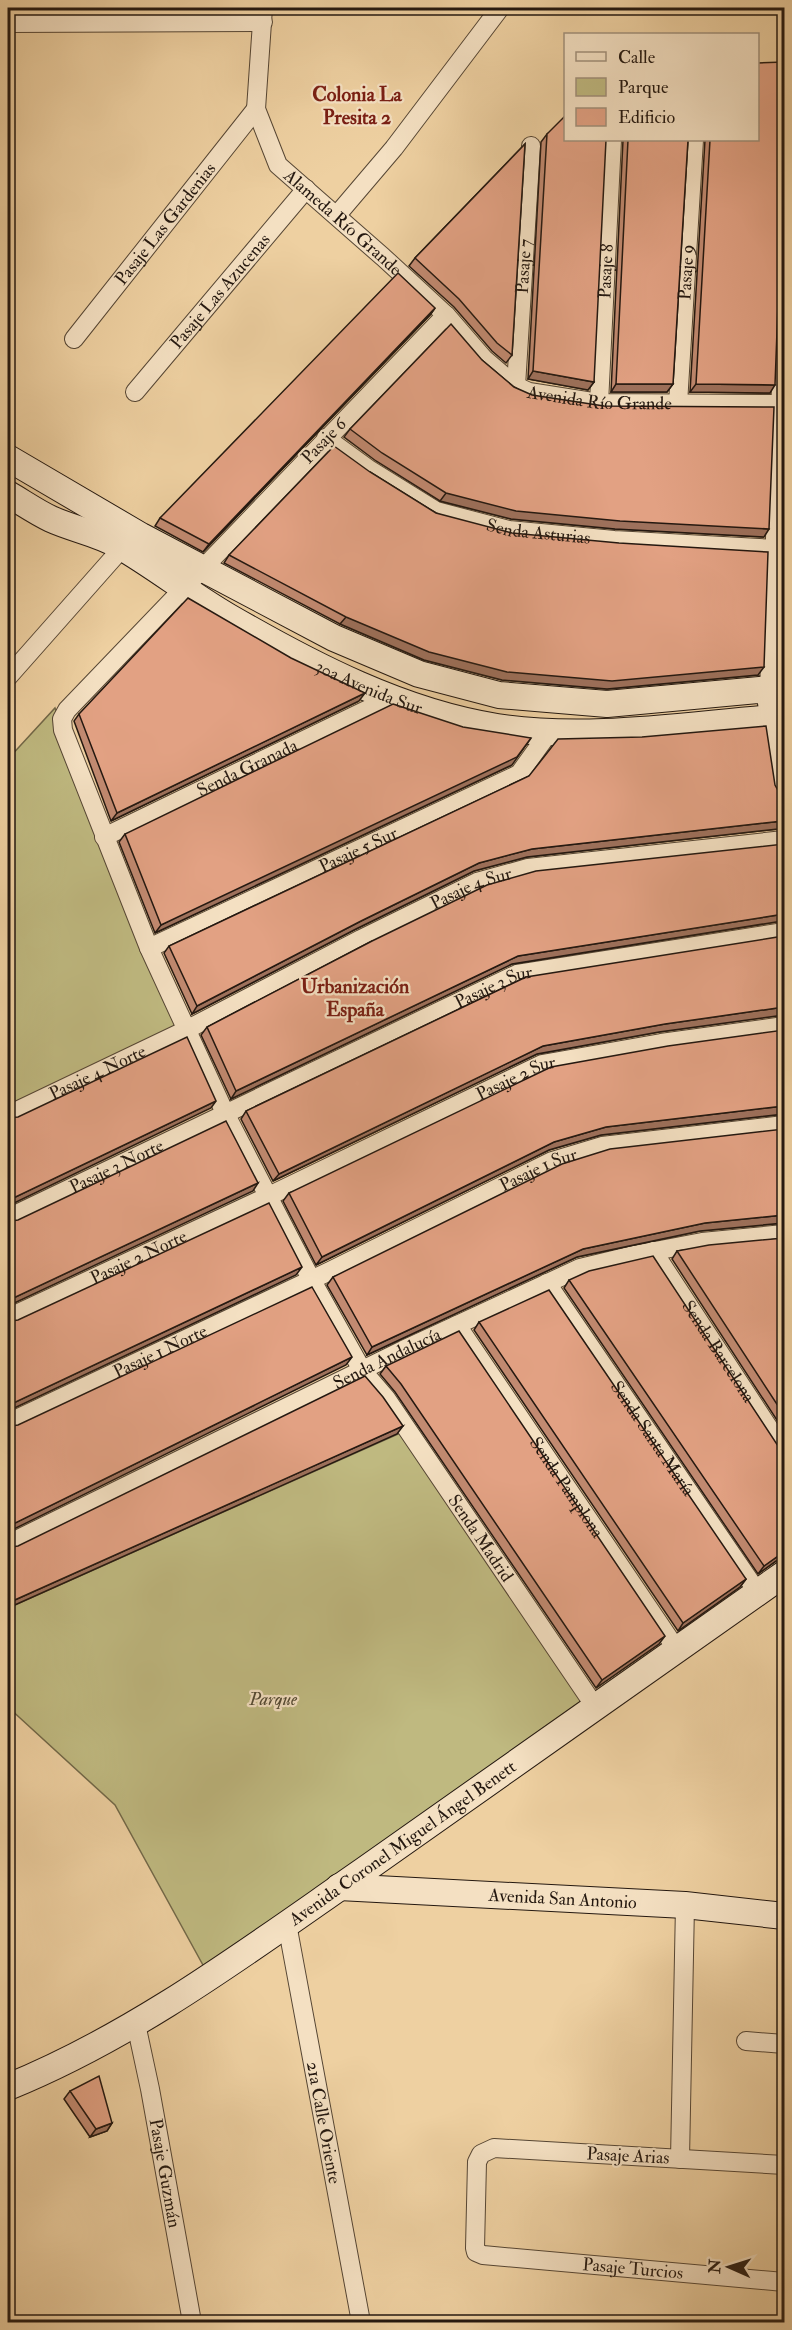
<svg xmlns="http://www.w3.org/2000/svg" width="792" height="2330" font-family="'IM FELL Double Pica',serif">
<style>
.green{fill:#bfb980;stroke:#726848;stroke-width:1.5}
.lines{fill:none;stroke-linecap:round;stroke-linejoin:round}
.street-casing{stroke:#564634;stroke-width:20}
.secondary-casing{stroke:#241810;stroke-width:28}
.street{stroke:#f4e0c2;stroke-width:18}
.secondary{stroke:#f4e0c2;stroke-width:26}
.wall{fill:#c28a71;stroke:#241810;stroke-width:1.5}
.shaded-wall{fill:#9e715c;stroke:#241810;stroke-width:1.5}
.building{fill:#e2a183;stroke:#241810;stroke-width:1.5}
.labels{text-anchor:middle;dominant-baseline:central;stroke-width:4.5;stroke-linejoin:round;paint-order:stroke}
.street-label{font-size:18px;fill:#241810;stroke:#f4e0c2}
.park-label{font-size:18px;font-style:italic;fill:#524832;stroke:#f4e0c2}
.neighbourhood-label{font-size:20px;font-weight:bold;fill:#7a1f14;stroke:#f4e0c2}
</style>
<rect width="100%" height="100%" fill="#eed0a1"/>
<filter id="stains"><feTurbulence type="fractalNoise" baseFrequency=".00333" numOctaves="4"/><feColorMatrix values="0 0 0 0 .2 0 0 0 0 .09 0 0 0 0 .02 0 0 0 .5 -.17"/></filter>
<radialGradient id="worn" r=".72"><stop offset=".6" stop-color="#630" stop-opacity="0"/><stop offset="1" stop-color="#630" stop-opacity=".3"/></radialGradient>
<!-- green -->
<g class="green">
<polygon points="55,708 182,1031 8,1115 8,759"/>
<polygon points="407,1430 596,1708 209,1976 115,1805 8,1707 8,1608"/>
</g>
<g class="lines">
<!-- street casing -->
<g class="street-casing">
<g id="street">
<path id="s1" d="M263 8 256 109 278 165 383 257 446 315 484 359 516 386 529 392 599 403 784 404"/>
<polyline points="8,23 263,22"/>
<polyline points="337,215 394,148 500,8"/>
<path id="s2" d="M446 315 67 710 62 719 63 730 149 948 225 1113 311 1279 362 1370 386 1398 596 1708"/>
<path id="s3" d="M74 339 256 109"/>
<path id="s4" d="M516 386 531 146"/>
<path id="s5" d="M135 392 306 189"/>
<path id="s6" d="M599 403 612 140"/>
<path id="s7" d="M678 404 694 140"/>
<path id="s8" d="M326 438 370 470 436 511 509 530 614 540 776 549"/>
<polyline points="8,677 130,539"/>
<polyline points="769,689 784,312"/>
<path id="s9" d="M104 837 391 698"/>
<path id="s10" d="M149 948 519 774 550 731"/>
<path id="s11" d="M8 1115 186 1030 361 939 477 882 528 868 784 840"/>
<path id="s12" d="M8 1218 517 974 784 932"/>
<path id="s13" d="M653 1251 784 1451"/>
<path id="s14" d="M547 1283 758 1593"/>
<path id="s15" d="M8 1318 275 1193 542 1064 661 1043 784 1026"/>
<path id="s16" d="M457 1325 677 1650"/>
<path id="s17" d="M8 1423 330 1271 552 1161 602 1146 784 1125"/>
<path id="s18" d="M8 1544 403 1350 580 1268 634 1255 702 1242 784 1234"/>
<path id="s19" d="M287 1924 361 2322"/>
<path id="s20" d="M136 2024 150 2089 192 2322"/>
<polyline points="746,2041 784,2044"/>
<polyline points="680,2159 685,1905"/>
<path id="s21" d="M784 2165 494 2148 481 2154 477 2162 475 2248 476 2252 483 2255 784 2282"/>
</g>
</g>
<!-- secondary casing -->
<g class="secondary-casing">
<g id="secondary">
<polyline points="8,458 141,536 334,638 419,674 499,695 607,704 769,689 784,791"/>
<path id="s22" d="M8 494C22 502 36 512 51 519 73 529 97 533 118 545 156 567 191 595 229 617 312 665 402 712 497 727 587 741 683 725 773 718"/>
<path id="s23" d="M339 1887 685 1905 784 1916"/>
<path id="s24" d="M8 2087C136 2035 249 1950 363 1871 503 1772 644 1673 784 1574"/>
</g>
</g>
<!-- street -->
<use href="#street" class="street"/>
<!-- secondary -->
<use href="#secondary" class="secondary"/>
</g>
<!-- wall -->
<g class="wall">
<polygon points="547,134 594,382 588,390 528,379 541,142"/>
<polygon points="623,140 688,140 673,384 667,392 611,392"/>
<polygon points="705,140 758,140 778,304 770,393 690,392"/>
<polygon points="525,144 512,355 506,363 492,351 454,307 409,266 415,258"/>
<polygon points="435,308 430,315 203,552 155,526 160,518"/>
<polygon points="482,360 514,387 764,537 615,529 511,519 440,501 376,461 344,437 350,429"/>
<polygon points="370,472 436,513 758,675 607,689 502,680 424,660 340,624 224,563 229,555"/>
<polygon points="784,586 784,649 782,650"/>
<polygon points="359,701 111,821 74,721 79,714"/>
<polygon points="512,765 155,933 119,842 125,834"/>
<polygon points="529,776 778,829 527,857 474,871 356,929 192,1014 164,953 169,946"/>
<polygon points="782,921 512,964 231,1099 201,1035 207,1027 372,941"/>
<polygon points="526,977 782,1015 659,1032 537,1054 273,1181 241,1119 246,1111"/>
<polygon points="784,1030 784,1114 601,1135 549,1150 316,1265 283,1201 289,1193"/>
<polygon points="784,1129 784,1223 700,1231 577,1257 367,1355 327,1285 333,1277"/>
<polygon points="784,1238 784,1431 672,1259 677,1251"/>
<polygon points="569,1280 780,1449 776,1561 758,1574 564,1288"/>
<polygon points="479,1322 746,1579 740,1587 678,1631 474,1330"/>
<polygon points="386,1366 659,1644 596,1688 395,1392 380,1374"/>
<polygon points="70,2091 112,2123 107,2131 90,2137 64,2099"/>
</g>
<!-- shaded-wall -->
<g class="shaded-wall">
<polygon points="435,308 430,315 203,552 209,544"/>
<polygon points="533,371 594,382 588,390 528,379"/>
<polygon points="616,384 673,384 667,392 611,392"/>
<polygon points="696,384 775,385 770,393 690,392"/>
<polygon points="446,493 769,529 764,537 615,529 511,519 440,501"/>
<polygon points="346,617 764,667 758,675 607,689 502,680 424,660 340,624"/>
<polygon points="365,693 359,701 111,821 117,813"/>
<polygon points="531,738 512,765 155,933 161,925"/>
<polygon points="783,821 778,829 527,857 474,871 356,929 192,1014 197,1006 361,921 479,863 532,849"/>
<polygon points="784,914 784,922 782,921 512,964 231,1099 236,1091 518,956"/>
<polygon points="784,1007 784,1015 659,1032 537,1054 273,1181 279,1174 543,1046 665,1024"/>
<polygon points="216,1101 211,1108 8,1206 8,1202 9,1200"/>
<polygon points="784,1106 784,1114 601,1135 549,1150 316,1265 322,1257 554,1142 606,1127"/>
<polygon points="258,1183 253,1191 8,1306 8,1302 9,1300"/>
<polygon points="784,1215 784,1223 700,1231 577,1257 367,1355 372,1347 583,1249 705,1223"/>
<polygon points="302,1267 296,1275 8,1411 8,1407 9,1405"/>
<polygon points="352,1357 346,1365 8,1532 8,1528 9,1526"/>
<polygon points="403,1426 397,1434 8,1608 8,1603"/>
<polygon points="784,1553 784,1560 776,1561 758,1574 764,1566 781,1554"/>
<polygon points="746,1579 740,1587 678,1631 683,1623"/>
<polygon points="665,1636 659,1644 596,1688 602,1680"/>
<polygon points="112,2123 107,2131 90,2137 96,2129"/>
</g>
<!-- building -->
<g class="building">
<polygon points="784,62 784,261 783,296 778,304 775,385 696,384 710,140 758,140 758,63"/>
<polygon points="566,115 566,140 606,140 594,382 533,371 547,134"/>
<polygon points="628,140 688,140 673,384 616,384"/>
<polygon points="525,144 512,355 497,343 459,299 415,258"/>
<polygon points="398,273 435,308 209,544 160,518"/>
<polygon points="451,324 482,360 514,387 532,395 604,406 774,407 769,529 620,521 516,511 446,493 382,453 350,429"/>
<polygon points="334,446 370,472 436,513 512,533 619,543 768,552 764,667 612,681 507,672 429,652 346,617 229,555"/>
<polygon points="188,598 291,658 365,693 117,813 79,714"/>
<polygon points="393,704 463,727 531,738 517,757 161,925 125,834"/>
<polygon points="766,726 775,785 780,794 783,821 532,849 479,863 361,921 197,1006 169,946 529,776 558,739 642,737"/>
<polygon points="784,844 784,914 518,956 236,1091 207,1027 372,941 487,885 536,871"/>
<polygon points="784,936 784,1007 665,1024 543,1046 279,1174 246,1111 526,977"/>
<polygon points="784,1030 784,1106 606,1127 554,1142 322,1257 289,1193 551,1067 668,1046"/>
<polygon points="187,1037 216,1101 9,1200 8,1202 8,1118 18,1117"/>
<polygon points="226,1121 258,1183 9,1300 8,1302 8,1218 12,1221 18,1220"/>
<polygon points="784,1129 784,1215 705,1223 583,1249 372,1347 333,1277 562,1164 610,1149"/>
<polygon points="269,1203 302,1267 9,1405 8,1407 8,1318 12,1321 18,1320"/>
<polygon points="784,1238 784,1415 677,1251 709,1245"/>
<polygon points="653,1256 780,1449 784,1451 784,1553 781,1554 764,1566 569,1280 589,1271"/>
<polygon points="312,1287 352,1357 9,1526 8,1528 8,1423 12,1426 18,1425"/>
<polygon points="549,1290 746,1579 683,1623 479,1322"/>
<polygon points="459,1331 665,1636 602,1680 401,1384 386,1366"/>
<polygon points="365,1376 383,1397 403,1426 8,1603 8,1544 12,1547 18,1546"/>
<polygon points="99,2076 112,2123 96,2129 70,2091"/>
</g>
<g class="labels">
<!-- street labels -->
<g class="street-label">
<text stroke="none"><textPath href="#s1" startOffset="248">Alameda Río Grande</textPath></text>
<text stroke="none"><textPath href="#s3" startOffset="147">Pasaje Las Gardenias</textPath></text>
<text stroke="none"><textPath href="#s4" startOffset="120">Pasaje 7</textPath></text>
<text stroke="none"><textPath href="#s6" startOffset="132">Pasaje 8</textPath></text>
<text stroke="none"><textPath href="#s7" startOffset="132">Pasaje 9</textPath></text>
<text stroke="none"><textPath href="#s5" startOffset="132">Pasaje Las Azucenas</textPath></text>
<text stroke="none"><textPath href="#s1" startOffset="572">Avenida Río Grande</textPath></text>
<text transform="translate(324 441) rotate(-46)">Pasaje 6</text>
<text stroke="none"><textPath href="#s8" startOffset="237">Senda Asturias</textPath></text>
<text stroke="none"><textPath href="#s22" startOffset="411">30a Avenida Sur</textPath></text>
<text stroke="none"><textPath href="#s9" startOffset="159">Senda Granada</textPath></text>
<text stroke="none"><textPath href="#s10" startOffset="231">Pasaje 5 Sur</textPath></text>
<text stroke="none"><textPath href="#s11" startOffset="516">Pasaje 4 Sur</textPath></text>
<text stroke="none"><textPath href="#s12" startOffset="538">Pasaje 3 Sur</textPath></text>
<text stroke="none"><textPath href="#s11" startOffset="99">Pasaje 4 Norte</textPath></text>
<text stroke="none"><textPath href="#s15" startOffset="562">Pasaje 2 Sur</textPath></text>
<text stroke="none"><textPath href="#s12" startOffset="120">Pasaje 3 Norte</textPath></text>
<text stroke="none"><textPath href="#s17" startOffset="588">Pasaje 1 Sur</textPath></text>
<text stroke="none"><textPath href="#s15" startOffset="144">Pasaje 2 Norte</textPath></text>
<text stroke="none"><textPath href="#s17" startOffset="168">Pasaje 1 Norte</textPath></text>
<text stroke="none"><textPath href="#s13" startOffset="120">Senda Barcelona</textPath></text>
<text stroke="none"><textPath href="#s18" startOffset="422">Senda Andalucía</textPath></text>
<text stroke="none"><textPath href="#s14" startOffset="188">Senda Santa María</textPath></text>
<text stroke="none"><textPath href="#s16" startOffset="196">Senda Pamplona</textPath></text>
<text stroke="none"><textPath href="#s2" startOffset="1482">Senda Madrid</textPath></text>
<text stroke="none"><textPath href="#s24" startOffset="465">Avenida Coronel Miguel Ángel Benett</textPath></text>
<text stroke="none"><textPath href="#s23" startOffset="224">Avenida San Antonio</textPath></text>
<text stroke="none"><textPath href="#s19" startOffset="202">21a Calle Oriente</textPath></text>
<text transform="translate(628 2156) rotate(3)">Pasaje Arias</text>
<text stroke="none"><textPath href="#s20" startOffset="152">Pasaje Guzmán</textPath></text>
<text stroke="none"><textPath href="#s21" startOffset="562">Pasaje Turcios</textPath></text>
</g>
<!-- park labels -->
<g class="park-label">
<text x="273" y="1699">Parque</text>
</g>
<!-- neighbourhood labels -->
<g class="neighbourhood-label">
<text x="357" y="94">Colonia La<tspan x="357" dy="23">Presita 2</tspan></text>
<text x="355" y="986">Urbanización<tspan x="355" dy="23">España</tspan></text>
</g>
</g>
<!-- margin -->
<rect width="792" height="2330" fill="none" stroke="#eed0a1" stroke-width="30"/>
<rect x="9" y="9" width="774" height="2312" fill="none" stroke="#241810" stroke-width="3"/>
<rect x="15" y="15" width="762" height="2300" fill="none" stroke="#241810" stroke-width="1.5"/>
<!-- legend -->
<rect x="564" y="33" width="195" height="108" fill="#f4e0c2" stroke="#a1907b" stroke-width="1.5"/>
<rect x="576" y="52" width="30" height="9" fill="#f4e0c2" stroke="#a1907b" stroke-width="1.5"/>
<text x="618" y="63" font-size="18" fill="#241810">Calle</text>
<rect x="576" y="78" width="30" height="18" fill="#bfb980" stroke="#a1907b" stroke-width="1.5"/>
<text x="618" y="93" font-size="18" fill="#241810">Parque</text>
<rect x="576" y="108" width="30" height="18" fill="#e2a183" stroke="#a1907b" stroke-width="1.5"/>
<text x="618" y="123" font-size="18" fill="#241810">Edificio</text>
<!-- north arrow -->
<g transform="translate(729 2267) rotate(273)" stroke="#f4e0c2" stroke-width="4.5" paint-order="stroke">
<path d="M0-4.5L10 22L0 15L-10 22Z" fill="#241810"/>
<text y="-9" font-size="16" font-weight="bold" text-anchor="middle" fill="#241810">N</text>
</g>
<rect width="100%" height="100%" filter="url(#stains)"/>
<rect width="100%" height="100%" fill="url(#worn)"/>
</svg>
